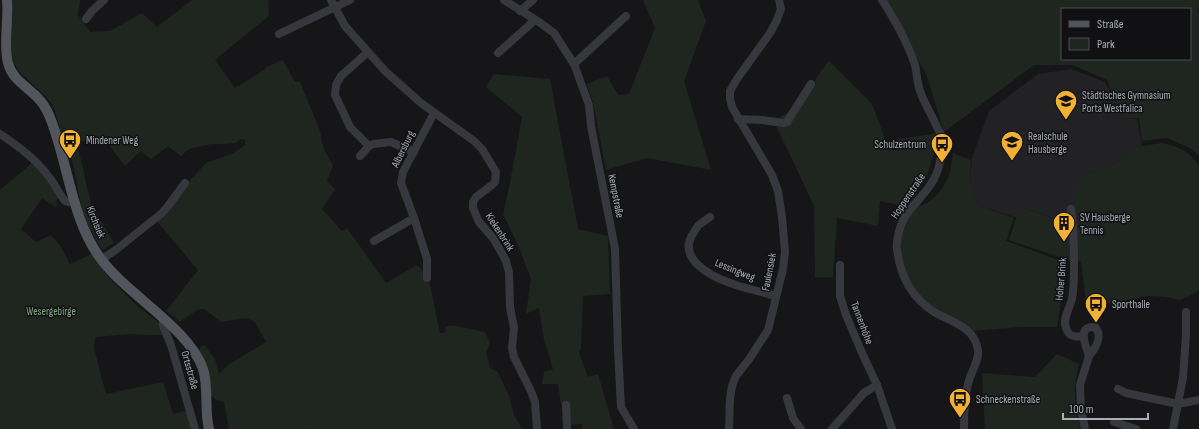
<svg xmlns="http://www.w3.org/2000/svg" width="1199" height="429" font-family="'Sofia Sans Condensed',sans-serif">
<style>
.built{fill:#222225}
.green{fill:#1e261f;fill-rule:evenodd}
.lines{fill:none;stroke-linecap:round;stroke-linejoin:round}
.minor{stroke:#37383d;stroke-width:8}
.major{stroke:#53555c;stroke-width:10}
.labels{text-anchor:middle;dominant-baseline:central;stroke-width:3;stroke-linejoin:round;paint-order:stroke}
.poi-label{font-size:11px;fill:#a8adb8;stroke:#111113;text-anchor:start}
.street-label{font-size:11px;fill:#a8adb8;stroke:#111113}
.park-label{font-size:11px;fill:#7fa381;stroke:#111113}
</style>
<rect width="100%" height="100%" fill="#161618"/>
<!-- built -->
<polygon class="built" points="1071,69 1105,82 1112,94 1123,118 1137,119 1142,146 1137,148 1109,167 1091,173 1078,226 1020,207 1017,218 977,205 970,182 972,158 989,111 1038,74"/>
<!-- green -->
<g class="green">
<path d="M12 0H80L78 15 90 32 110 31 142 13 157 27 192 0H268L269 16 215 60 235 88 264 70 266 67 283 60 295 82H300L320 131 323 147 333 166 327 181 335 189 322 209 342 231 347 228 386 283 417 265 428 275 440 333H445L446 326H455L485 332 490 343 486 352 490 368 498 372 509 396 514 415 522 429H308L307 428 305 429H229L224 402 215 399 209 394 200 352V347L204 345 215 359 219 374 228 365 266 342 255 322 246 318 221 322 204 309 197 310 180 322 166 311 198 270 155 219 206 163 234 153 245 145V140L240 139 235 143 224 144H212L189 149 181 156 168 146 151 159 141 151 125 166 102 136 77 143 91 204 114 243 102 250C96 240 90 229 85 218 78 198 77 176 70 155 67 147 63 139 60 130 58 123 57 116 54 109 45 87 16 80 12 55 9 37 15 18 12 0Z"/>
<polygon points="643,0 698,0 706,21 684,81 711,170 647,158 606,170 593,102 587,84 607,76 618,95 629,94 655,28"/>
<path d="M884 0H1199V8L1197 11 1199 13V156L1190 148 1167 138 1142 141 1139 118H1123L1107 80 1073 65H1034L944 132 936 147 926 179 908 207 880 201 878 226 837 218 833 277 815 278 814 206 774 121 798 107 821 71 829 61 872 104 886 141 944 132 927 76ZM1062 9H1190V59H1062Z"/>
<polygon points="494,74 550,79 578,229 608,236 610,294 583,296 581,348 579,352 588,377 598,374 614,429 582,429 582,424 568,425 568,404 561,404 558,384 542,384 544,372 553,369 544,340 539,308 526,314 531,279 517,243 503,214 510,183 522,117 486,87"/>
<path d="M1161 143C1176 145 1192 152 1199 167V290L1194 294 1180 300 1167 297 1152 296 1142 297 1134 300 1086 305 1081 261H1070L1009 240 1020 207 1077 226 1075 187 1091 173 1109 167 1137 147Z"/>
<path d="M953 153 971 160 970 182 977 205 1014 218 1006 241 1067 263 1057 327H1021L972 331 936 311 908 284 898 248 900 230 917 205 922 206C934 200 947 185 950 172 951 166 952 159 953 153Z"/>
<polygon points="32,163 41,171 59,196 56,201 57,206 56,207 42,198 21,229 36,242 51,235 61,247 70,264 91,254 108,277 135,304 159,323 165,335 150,335 131,334 95,337 94,348 106,394 163,382 173,414 188,410 193,429 0,429 0,190"/>
<path d="M1057 354 1079 364C1073 390 1074 403 1080 428L1078 429H985L982 373 1035 377Z"/>
</g>
<g class="lines">
<!-- minor -->
<g class="minor">
<polyline points="331,0 345,26 385,71 421,103 474,141 482,149 496,172 495,182 492,185 476,197 473,202 473,208 479,222 493,238 500,250 506,261 509,272 510,307 514,328 512,348 514,357 531,391 535,402 537,429"/>
<polyline points="504,0 539,22 554,33 574,64 589,105 591,126 615,249 618,350 621,407 634,429"/>
<path d="M882 0C895 20 907 41 915 65 917 73 917 83 920 91 924 103 932 115 937 127 939 130 941 134 942 138 943 150 940 168 934 179 923 200 901 211 898 237 897 241 896 245 897 249 900 276 911 297 934 312 951 322 974 326 978 350 980 359 970 374 968 384 964 399 964 414 964 429"/>
<polyline points="520,11 533,0"/>
<polyline points="86,19 92,11 104,0"/>
<polyline points="279,34 350,0"/>
<polyline points="368,52 341,76 336,85 335,95 350,127 369,146"/>
<polyline points="498,53 535,20"/>
<polyline points="574,64 626,16"/>
<polyline points="738,119 763,120 783,123 787,122 811,84"/>
<path d="M0 134C18 146 36 159 49 177 55 184 59 194 65 201L68 202H75"/>
<polyline points="360,156 369,146 373,144 391,142 414,152"/>
<path d="M1071 209C1074 229 1074 248 1074 268 1074 278 1074 288 1072 299 1070 308 1062 319 1066 328 1069 337 1075 337 1083 336"/>
<path d="M710 217C706 220 703 222 700 224 697 226 696 229 694 232 675 259 712 277 733 284 747 289 762 292 776 296"/>
<polyline points="374,241 414,218"/>
<polyline points="101,260 117,249 162,213 168,206 185,183"/>
<polyline points="840,265 840,296 846,315 862,353 877,385 892,429"/>
<polyline points="427,278 427,259 414,218 401,183 403,172 434,113"/>
<polyline points="163,319 163,326 171,345 195,429"/>
<polyline points="1118,389 1126,393 1178,404 1199,400"/>
<polyline points="787,398 793,418 801,429"/>
<polyline points="566,405 567,429"/>
<polyline points="1114,422 1136,429"/>
<path d="M729 429C730 412 728 391 736 376L750 358 768 330 783 269 785 252 782 217 778 191 772 175 732 107 730 99V91L737 79 770 33 777 20 781 9 779 0"/>
<polyline points="832,429 864,393 877,385"/>
<path d="M1085 429 1081 409 1080 385 1089 356C1096 348 1103 336 1095 327 1076 326 1086 346 1089 356"/>
<polyline points="1173,429 1183,378 1186,335 1186,312"/>
</g>
<!-- major -->
<path class="major" d="M7 0C9 21 3 43 8 63 12 79 26 86 37 97 42 102 46 108 49 115 68 160 71 220 101 259 127 295 189 328 203 369 209 388 204 409 209 429"/>
</g>
<!-- icons -->
<defs>
<g id="school-pin" transform="scale(1.15)"><path d="M0 17L-7.5 6A9.5 9.5 0 1 1 7.5 6Z" fill="#f2b134" stroke="#111113"/><path d="M0-5L7-2L0 1L-7-2ZM-4 1L0 2.5L4 1V4Q0 6-4 4Z" fill="#111"/></g>
<g id="bus-pin" transform="scale(1.15)"><path d="M0 17L-7.5 6A9.5 9.5 0 1 1 7.5 6Z" fill="#f2b134" stroke="#111113"/><path d="M-5-6H5V4H4V6H2V4H-2V6H-4V4H-5ZM-3.5-4V0h7V-4ZM-3.5 1.2v1.5H-2V1.2ZM2 1.2v1.5H3.5V1.2Z" fill="#111"/></g>
<g id="building-pin" transform="scale(1.15)"><path d="M0 17L-7.5 6A9.5 9.5 0 1 1 7.5 6Z" fill="#f2b134" stroke="#111113"/><path d="M-4-6H4V6H1V3H-1V6H-4ZM-2.5-4.3h1.7v1.8h-1.7ZM.8-4.3h1.7v1.8H.8ZM-2.5-1h1.7V.8h-1.7ZM.8-1h1.7V.8H.8Z" fill="#111"/></g>
</defs>
<g fill-rule="evenodd">
<use href="#school-pin" x="1066" y="101"/>
<use href="#bus-pin" x="70" y="140"/>
<use href="#school-pin" x="1012" y="142"/>
<use href="#bus-pin" x="942" y="144"/>
<use href="#building-pin" x="1064" y="223"/>
<use href="#bus-pin" x="1096" y="304"/>
<use href="#bus-pin" x="960" y="399"/>
</g>
<g class="labels">
<!-- poi labels -->
<g class="poi-label">
<text x="1082" y="95">Städtisches Gymnasium<tspan x="1082" dy="13">Porta Westfalica</tspan></text>
<text x="1028" y="136">Realschule<tspan x="1028" dy="13">Hausberge</tspan></text>
<text x="86" y="140">Mindener Weg</text>
<text x="926" y="144" text-anchor="end">Schulzentrum</text>
<text x="1080" y="217">SV Hausberge<tspan x="1080" dy="13">Tennis</tspan></text>
<text x="1112" y="304">Sporthalle</text>
<text x="976" y="399">Schneckenstraße</text>
</g>
<!-- street labels -->
<g class="street-label">
<text transform="translate(403 149) rotate(-64)">Albersburg</text>
<text transform="translate(616 196) rotate(79)">Kempstraße</text>
<text transform="translate(908 196) rotate(-56)">Hoppenstraße</text>
<text transform="translate(96 222) rotate(68)">Kirchsiek</text>
<text transform="translate(500 232) rotate(57)">Kiekenbrink</text>
<text transform="translate(735 270) rotate(22)">Lessingweg</text>
<text transform="translate(769 272) rotate(-79)">Faulensiek</text>
<text transform="translate(1061 279) rotate(-85)">Hoher Brink</text>
<text transform="translate(862 323) rotate(69)">Tannenhöhe</text>
<text transform="translate(190 370) rotate(74)">Ortsstraße</text>
</g>
<!-- park labels -->
<g class="park-label">
<text x="51" y="311">Wesergebirge</text>
</g>
</g>
<!-- legend -->
<rect x="1061" y="8" width="130" height="52" fill="#111113" stroke="#4d4f55"/>
<rect x="1069" y="21" width="20" height="6" fill="#53555c" stroke="#4d4f55"/>
<text x="1097" y="28" font-size="12" fill="#a8adb8">Straße</text>
<rect x="1069" y="38" width="20" height="12" fill="#1e261f" stroke="#4d4f55"/>
<text x="1097" y="48" font-size="12" fill="#a8adb8">Park</text>
<!-- scale -->
<path d="M1063 413v6h85v-6" fill="none" stroke="#a8adb8" stroke-width="2"/>
<text x="1069" y="413" font-size="12" fill="#a8adb8" stroke="#111113" stroke-width="3" paint-order="stroke">100 m</text>
</svg>
